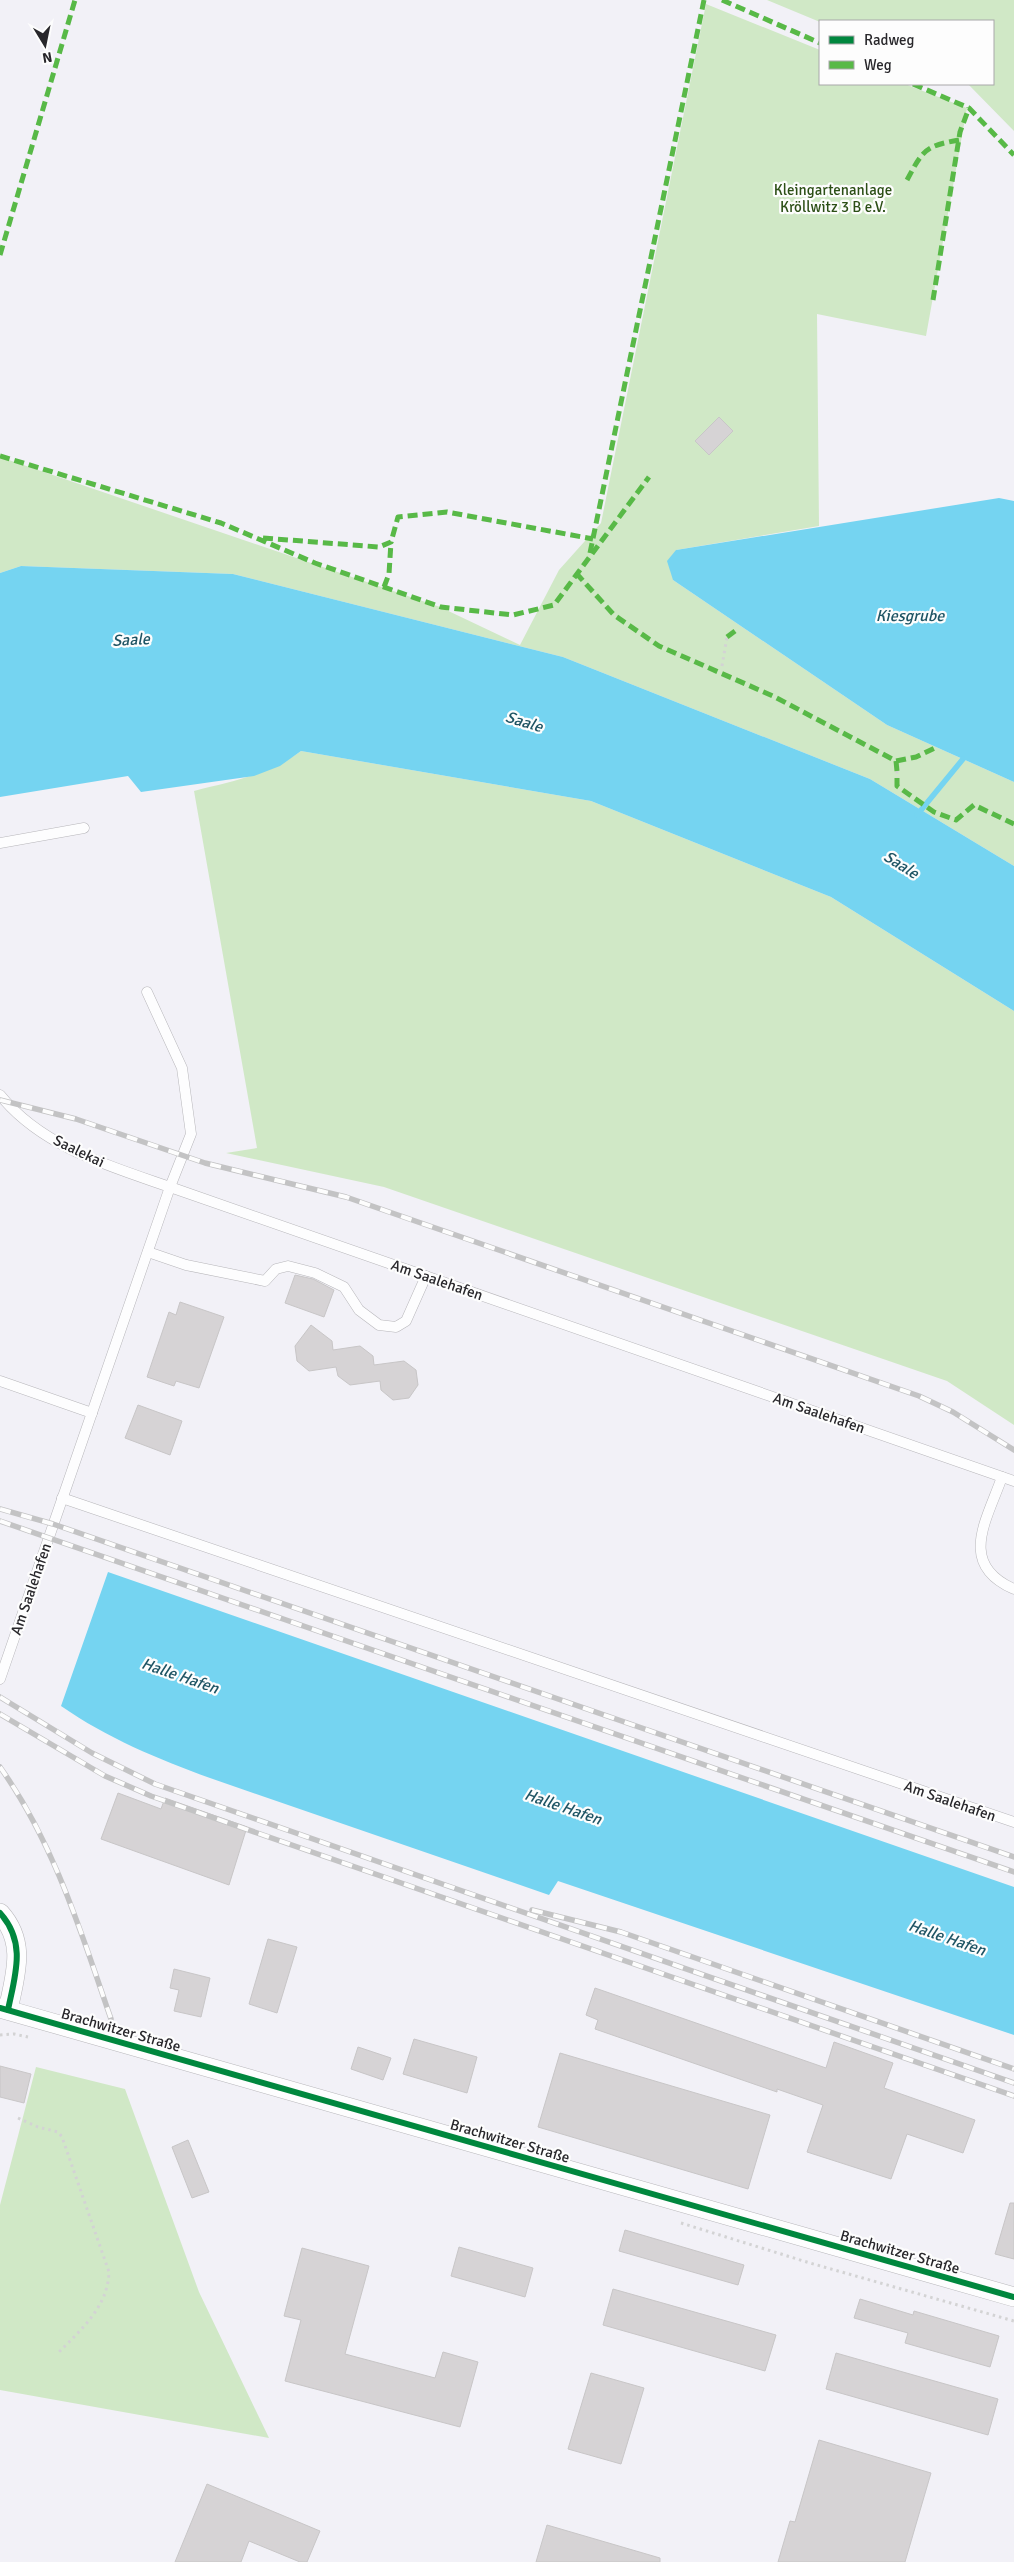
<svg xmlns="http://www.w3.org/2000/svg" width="1014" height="2562" font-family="Signika,sans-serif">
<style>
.green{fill:#d0e8c6}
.water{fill:#75d4f1}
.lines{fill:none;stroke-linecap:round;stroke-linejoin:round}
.stream{stroke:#75d4f1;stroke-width:5.5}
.building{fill:#d6d3d5;stroke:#c8c6c7}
.lane-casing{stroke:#b7b6ba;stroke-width:11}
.street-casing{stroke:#b7b6ba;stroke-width:20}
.path{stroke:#d3d3d4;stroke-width:3;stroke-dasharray:2.5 4;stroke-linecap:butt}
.lane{stroke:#fdfdfe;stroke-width:10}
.street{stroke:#fdfdfe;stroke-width:19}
.rail-casing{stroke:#c3c3c4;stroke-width:5.5}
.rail{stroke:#fdfdfd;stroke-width:4;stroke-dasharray:11;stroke-linecap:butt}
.quiet{stroke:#58b947;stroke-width:5;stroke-dasharray:10 5;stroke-linecap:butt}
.cycleway-casing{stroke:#fdfdfd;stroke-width:9}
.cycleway{stroke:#00873e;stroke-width:6}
.labels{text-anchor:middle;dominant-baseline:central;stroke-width:4.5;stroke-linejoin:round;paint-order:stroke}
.park-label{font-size:15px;fill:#2c4f16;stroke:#fdfdfd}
.street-label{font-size:15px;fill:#28272b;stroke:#fdfdfd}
.water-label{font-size:16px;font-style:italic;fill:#1e5464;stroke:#fdfdfd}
</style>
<rect width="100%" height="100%" fill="#f2f1f7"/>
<!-- green -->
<g class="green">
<polygon points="767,0 1014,0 1014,131 968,84 993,84 993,21 820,22"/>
<polygon points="706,4 820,50 820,84 905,84 967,108 926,336 817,314 819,526 676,550 673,580 887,725 1014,782 1014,866 870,779 563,657 233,574 21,566 0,573 0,457 440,607 520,645 559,570 601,523"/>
<path d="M301 751 591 801 831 897 1014 1011V1425L947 1381 384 1187 226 1153 257 1148 194 791C234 781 267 775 301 751Z"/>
<polygon points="36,2067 125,2089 199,2292 269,2438 0,2390 0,2205"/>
</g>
<!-- water -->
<g class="water">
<polygon points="999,498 1014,501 1014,782 887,725 673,580 667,561 676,550"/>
<polygon points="21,566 233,574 563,657 870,779 1014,866 1014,1011 831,897 591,801 301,751 280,766 254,776 141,792 128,776 0,797 0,573"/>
<path d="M108 1572 1014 1887V2035L558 1881 549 1895 210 1778C158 1759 107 1738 61 1706Z"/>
</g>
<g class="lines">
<!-- stream -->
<polyline class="stream" points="917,815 963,759"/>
</g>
<!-- building -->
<g class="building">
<polygon points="719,417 733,431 709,455 695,441"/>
<polygon points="295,1275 313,1279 334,1290 324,1317 285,1303"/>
<polygon points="180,1302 224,1317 199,1388 176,1381 174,1386 147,1377 169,1312 176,1315"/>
<polygon points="311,1325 332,1341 333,1350 360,1346 373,1356 374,1365 404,1361 416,1370 418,1385 409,1398 393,1400 381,1390 380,1381 350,1385 338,1376 336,1367 309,1371 297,1361 295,1346"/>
<polygon points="138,1405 182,1421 170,1455 125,1438"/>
<polygon points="118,1793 161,1809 165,1798 247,1827 229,1885 101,1839"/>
<polygon points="268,1939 297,1947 277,2013 249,2004"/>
<polygon points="174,1969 210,1978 201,2017 174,2011 179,1990 170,1988"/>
<polygon points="595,1988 826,2068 834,2042 893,2063 884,2088 975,2120 963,2153 907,2134 891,2179 807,2152 823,2105 777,2089 777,2092 595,2029 598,2020 586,2015"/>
<polygon points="414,2039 477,2057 467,2093 403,2074"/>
<polygon points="358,2047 391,2058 383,2080 351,2069"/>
<polygon points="560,2053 770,2115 748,2189 538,2127"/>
<polygon points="0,2066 31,2074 24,2103 0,2097"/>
<polygon points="188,2140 209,2192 192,2198 172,2147"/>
<polygon points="1010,2203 1014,2203 1014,2259 995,2254"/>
<polygon points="625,2230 744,2265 738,2285 619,2251"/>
<polygon points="459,2247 533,2268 525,2297 451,2276"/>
<polygon points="302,2248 369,2266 345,2354 435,2378 443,2352 478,2362 460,2427 285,2381 301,2320 284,2316"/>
<polygon points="613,2289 776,2335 765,2371 603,2325"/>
<polygon points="860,2299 913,2315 914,2311 999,2336 990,2367 905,2343 908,2333 854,2318"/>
<polygon points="836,2353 998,2399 988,2435 826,2389"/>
<polygon points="591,2373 644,2388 621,2464 568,2449"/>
<polygon points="819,2440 931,2473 905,2562 778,2562 790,2521 795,2522"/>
<polygon points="207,2484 320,2531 307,2562 300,2562 249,2541 241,2562 175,2562"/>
<polygon points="547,2525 660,2558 660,2562 536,2562"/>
</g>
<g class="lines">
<!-- lane casing -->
<g class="lane-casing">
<g id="lane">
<polyline points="0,843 84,828"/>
<path d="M0 1095C42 1147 109 1166 170 1187L191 1134 182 1068 147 992"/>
<polyline points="148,1252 186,1265 265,1281 276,1269 288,1266 315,1273 344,1287 359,1310 379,1325 396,1327 406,1321 426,1276"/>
<polyline points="0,1381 92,1413"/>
<path d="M1002 1477C987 1520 957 1564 1014 1589"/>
<polyline points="62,1498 1014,1822"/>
<polyline points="0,1679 170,1187 1014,1481"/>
</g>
</g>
<!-- street casing -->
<g class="street-casing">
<g id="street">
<path d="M0 1913C27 1943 15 1975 8 2010"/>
<polyline points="0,2008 1014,2297"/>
</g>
</g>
<!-- path -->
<g class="path">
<polyline points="722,666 727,637"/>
<polyline points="897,771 897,778"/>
<polyline points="0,2035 14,2034 28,2037"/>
<path d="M18 2118 38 2127 58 2132 62 2137 109 2272C108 2306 82 2329 59 2352"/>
<polyline points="681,2223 810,2263 1014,2321"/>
</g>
<!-- lane -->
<use href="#lane" class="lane"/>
<!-- street -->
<use href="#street" class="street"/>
<!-- rail casing -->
<g class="rail-casing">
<g id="rail">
<polyline points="0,1100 76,1119 205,1163 346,1197 919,1396 953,1412 1014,1450"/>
<polyline points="0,1509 53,1524 1014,1857"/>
<polyline points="0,1521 1014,1872"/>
<polyline points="0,1697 92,1753 155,1784 1014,2083"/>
<polyline points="0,1714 105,1776 151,1796 1014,2096"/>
<path d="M0 1767C54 1843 81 1932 111 2019"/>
<polyline points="532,1910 621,1932 1014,2069"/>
</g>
</g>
<!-- rail -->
<use href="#rail" class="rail"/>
<!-- quiet -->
<g class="quiet">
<polyline points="722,0 820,43"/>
<polyline points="913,84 969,108 1014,155"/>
<path d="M907 180C923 150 925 146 959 140"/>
<polyline points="0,255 75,0"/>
<polyline points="933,300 960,132 969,108"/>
<polyline points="0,456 221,523 315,563 441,607 513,615 554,605 649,477"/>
<polyline points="263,538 379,547 391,542 398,517 447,512 593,539"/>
<polyline points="590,553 704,0"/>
<polyline points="576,573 614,615 659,646 773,696 896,761 916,757 935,748"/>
<polyline points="384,587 389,574 391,542"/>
<polyline points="727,637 735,631"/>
<polyline points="896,761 897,771"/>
<polyline points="897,778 897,786 934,812 956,820 974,805 1014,824"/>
</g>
<!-- cycleway casing -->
<g class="cycleway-casing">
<g id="cycleway">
<path d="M0 1913C27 1943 15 1975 8 2010"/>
<polyline points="0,2008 1014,2297"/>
</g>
</g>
<!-- cycleway -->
<use href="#cycleway" class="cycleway"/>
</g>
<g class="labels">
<!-- park labels -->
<g class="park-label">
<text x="833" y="190">Kleingartenanlage<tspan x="833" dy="17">Kröllwitz 3 B e.V.</tspan></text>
</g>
<!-- street labels -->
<g class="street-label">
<text transform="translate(79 1151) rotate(26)">Saalekai</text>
<text transform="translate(437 1280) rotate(19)">Am Saalehafen</text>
<text transform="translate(819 1413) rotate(19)">Am Saalehafen</text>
<text transform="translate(31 1589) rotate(-71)">Am Saalehafen</text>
<text transform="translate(950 1801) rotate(19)">Am Saalehafen</text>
<text transform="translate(121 2030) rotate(16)">Brachwitzer Straße</text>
<text transform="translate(510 2141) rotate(16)">Brachwitzer Straße</text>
<text transform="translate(900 2252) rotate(16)">Brachwitzer Straße</text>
</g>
<!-- water labels -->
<g class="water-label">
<text x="910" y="616">Kiesgrube</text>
<text transform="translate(131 640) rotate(-3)">Saale</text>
<text transform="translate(524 722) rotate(17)">Saale</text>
<text transform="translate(901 865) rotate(32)">Saale</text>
<text transform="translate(180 1676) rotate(19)">Halle Hafen</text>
<text transform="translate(563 1807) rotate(19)">Halle Hafen</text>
<text transform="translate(947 1938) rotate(19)">Halle Hafen</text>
</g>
</g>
<!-- legend -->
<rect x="819" y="20" width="175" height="65" fill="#fdfdfd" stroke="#a8a7a9"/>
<rect x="829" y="36" width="25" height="8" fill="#00873e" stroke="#a8a7a9"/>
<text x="864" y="45" font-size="15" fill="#28272b">Radweg</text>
<rect x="829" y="61" width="25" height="8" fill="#58b947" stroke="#a8a7a9"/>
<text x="864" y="70" font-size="15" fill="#28272b">Weg</text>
<!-- north arrow -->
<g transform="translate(45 45) rotate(170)" stroke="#fdfdfd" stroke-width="4" paint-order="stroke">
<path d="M0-4L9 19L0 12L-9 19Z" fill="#28272b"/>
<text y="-8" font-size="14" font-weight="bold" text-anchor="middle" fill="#28272b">N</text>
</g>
</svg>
